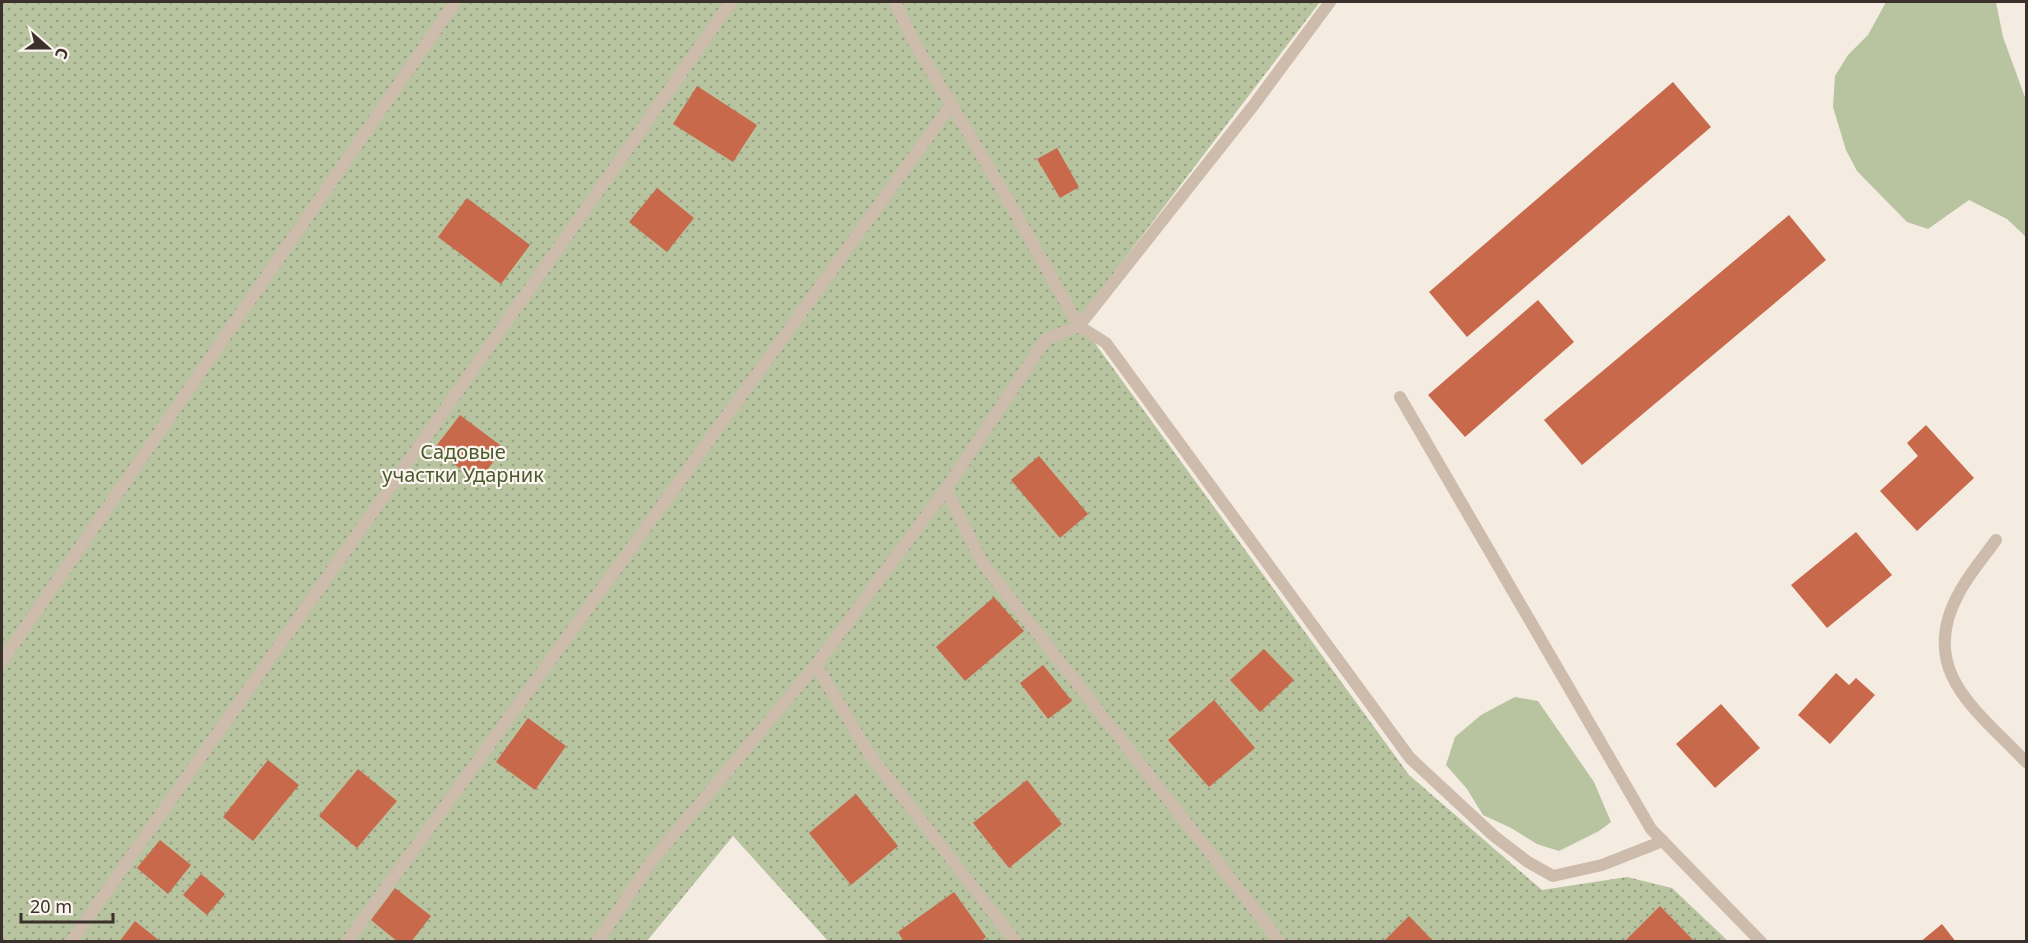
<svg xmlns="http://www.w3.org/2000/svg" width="2028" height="943" font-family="'Noto Sans',sans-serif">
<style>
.grass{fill:#b8c4a0}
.garden{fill:url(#garden-dots)}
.building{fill:#c8694b}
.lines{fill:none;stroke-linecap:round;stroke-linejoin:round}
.lane{stroke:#cdbbac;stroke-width:12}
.labels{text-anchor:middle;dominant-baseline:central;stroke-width:4.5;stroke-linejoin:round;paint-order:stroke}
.park-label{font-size:20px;fill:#4a5a2e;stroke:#fbf5ee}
</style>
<defs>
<pattern id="garden-dots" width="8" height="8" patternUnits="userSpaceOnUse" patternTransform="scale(1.5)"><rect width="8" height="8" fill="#b8c4a0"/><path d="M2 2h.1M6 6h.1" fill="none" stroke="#97a083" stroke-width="1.8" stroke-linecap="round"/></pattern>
</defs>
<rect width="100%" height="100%" fill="#f4ebe1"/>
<!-- grass -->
<g class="grass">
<polygon points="1886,2 1996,2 2003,37 2026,100 2026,237 2007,219 1969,200 1928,229 1907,222 1857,171 1846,150 1833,107 1835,76 1848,55 1868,35"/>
<polygon points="1515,697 1538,701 1594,782 1611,822 1599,831 1559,851 1537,844 1511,828 1483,815 1467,789 1446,765 1455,737 1481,715"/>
</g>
<!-- garden -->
<polygon class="garden" points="2,2 1320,2 1078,320 1409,775 1542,890 1627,877 1672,888 1728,941 828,941 733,836 647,941 2,942"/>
<!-- building -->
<g class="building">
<polygon points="1673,82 1711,127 1467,337 1429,292"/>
<polygon points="697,86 757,125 733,162 673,124"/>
<polygon points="1057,148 1079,187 1060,198 1037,159"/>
<polygon points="657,188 694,218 667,252 629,222"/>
<polygon points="467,198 530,245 501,284 438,237"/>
<polygon points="1789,215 1826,260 1582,465 1544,420"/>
<polygon points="1538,300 1574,342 1465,437 1428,395"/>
<polygon points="460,415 504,448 478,482 434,449"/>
<polygon points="1926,425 1974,478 1917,531 1880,491 1918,456 1907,443"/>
<polygon points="1039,456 1088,514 1060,538 1011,480"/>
<polygon points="1856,532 1892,575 1827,628 1791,585"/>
<polygon points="994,597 1024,631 965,681 936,647"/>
<polygon points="1264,649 1294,680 1260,712 1230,680"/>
<polygon points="1043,665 1072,701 1048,719 1020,683"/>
<polygon points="1836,673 1849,685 1856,678 1875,695 1830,744 1798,715"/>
<polygon points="1214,700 1255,748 1209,787 1168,740"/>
<polygon points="1721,704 1760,748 1715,788 1676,744"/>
<polygon points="528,718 566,746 535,790 496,762"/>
<polygon points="268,760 299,785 253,841 223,817"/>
<polygon points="358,769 397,801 357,848 319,816"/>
<polygon points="1027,780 1062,824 1009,868 973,823"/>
<polygon points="856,794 898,846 851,885 809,833"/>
<polygon points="160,840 191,865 168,894 137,868"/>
<polygon points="201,874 225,894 207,915 183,895"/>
<polygon points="395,888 431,916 411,942 398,942 371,920"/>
<polygon points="954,892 986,937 980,942 904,942 898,932"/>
<polygon points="1660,906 1695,942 1624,942"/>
<polygon points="1409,916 1434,942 1383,942"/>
<polygon points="135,921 161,942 119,942"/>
<polygon points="1942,924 1956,942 1920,942"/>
</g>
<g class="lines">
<!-- lane -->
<g class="lane">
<polyline points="1330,2 1253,106 1079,326 1106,343 1410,758 1494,836 1528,862 1553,876 1602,865 1663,841"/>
<polyline points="1400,397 1651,829 1761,942"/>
<polyline points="946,489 981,561 1280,942"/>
<path d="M1996 540C1984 557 1969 574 1959 593 1916 671 1978 711 2026 762"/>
<polyline points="2,661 455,2"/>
<polyline points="816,665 870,755 1016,942"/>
<polyline points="71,942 731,2"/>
<polyline points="347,942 951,105"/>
<polyline points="597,942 651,862 816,665 946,489 1046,339 1079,326 1003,191 914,42 895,2"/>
</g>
</g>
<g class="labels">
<!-- park labels -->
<g class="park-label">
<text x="463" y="451">Садовые<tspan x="463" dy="23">участки Ударник</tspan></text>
</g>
</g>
<!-- border -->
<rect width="2028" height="943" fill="none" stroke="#3b302b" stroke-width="6"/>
<!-- north arrow -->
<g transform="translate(48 48) rotate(111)" stroke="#fbf5ee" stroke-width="4.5" paint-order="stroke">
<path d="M0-4.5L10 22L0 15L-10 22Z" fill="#3b302b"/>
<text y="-9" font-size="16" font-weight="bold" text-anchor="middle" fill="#3b302b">С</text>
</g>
<!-- scale -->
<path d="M21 913v9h92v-9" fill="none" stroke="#3b302b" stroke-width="3"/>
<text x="30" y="913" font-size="18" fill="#3b302b" stroke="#fbf5ee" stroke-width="4.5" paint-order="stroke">20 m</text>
</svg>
